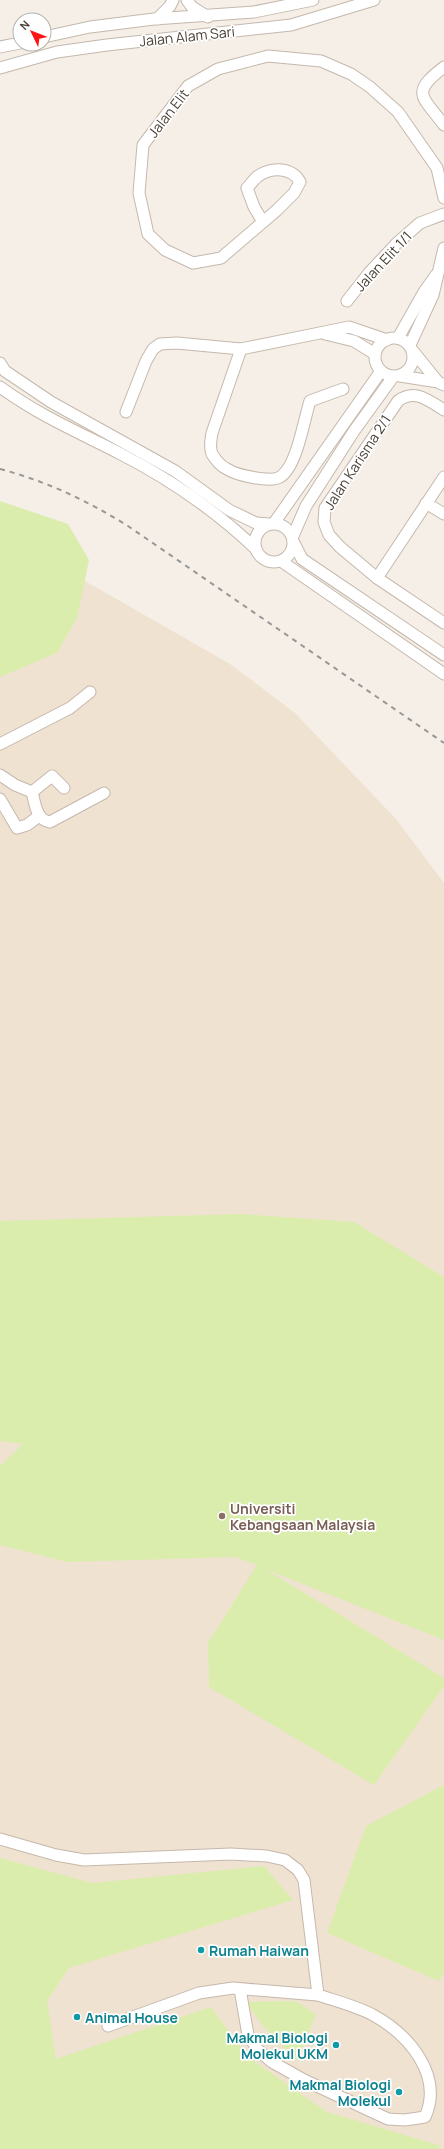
<svg xmlns="http://www.w3.org/2000/svg" width="444" height="2149" font-family="Manrope,sans-serif">
<style>
.education{fill:#f0e2d0}
.green{fill:#daedad}
.lines{fill:none;stroke-linecap:round;stroke-linejoin:round}
.minor-casing{stroke:#c5b8ac;stroke-width:13}
.minor{stroke:#fff;stroke-width:11}
.rail{stroke:#979797;stroke-width:2;stroke-dasharray:5 5;stroke-linecap:butt}
.education-dot{fill:#8d6e63;stroke:#fff;stroke-width:1.5}
.culture-dot{fill:#0f9aa8;stroke:#fff;stroke-width:1.5}
.labels{text-anchor:middle;dominant-baseline:central;stroke-width:3.5;stroke-linejoin:round;paint-order:stroke}
.street-label{font-size:14px;fill:#493f35;stroke:#fff}
.education-label{font-size:14px;font-weight:bold;fill:#785e54;stroke:#fff;text-anchor:start}
.culture-label{font-size:14px;font-weight:bold;fill:#0d838f;stroke:#fff;text-anchor:start}
</style>
<rect width="100%" height="100%" fill="#f5efe7"/>
<!-- education -->
<polygon class="education" points="0,551 64,569 230,664 295,713 396,819 444,883 444,2149 0,2149"/>
<!-- green -->
<g class="green">
<polygon points="0,501 68,524 89,560 77,618 57,653 0,677"/>
<polygon points="241,1214 354,1222 444,1277 444,1640 265,1569 444,1678 444,1686 374,1785 209,1687 208,1643 257,1565 235,1557 67,1562 0,1545 0,1466 23,1444 0,1441 0,1221"/>
<polygon points="444,1785 444,1972 439,1981 327,1933 366,1826"/>
<polygon points="0,1858 92,1883 264,1866 293,1900 69,1968 47,2001 56,2059 211,2007 248,2057 327,2112 438,2145 442,2149 0,2149"/>
<polygon points="295,2001 316,2014 297,2061 263,2026 246,2002"/>
</g>
<g class="lines">
<!-- minor casing -->
<g class="minor-casing">
<g id="minor">
<polyline points="187,0 192,7 208,17"/>
<polyline points="157,19 170,6 173,0"/>
<polyline points="44,37 90,27 154,19 254,12 313,0"/>
<polyline points="0,47 20,43"/>
<path d="M444 67C410 93 422 96 444 125"/>
<polyline points="0,68 57,52 107,45 291,25 374,0"/>
<path d="M263 222 254 207 247 188C251 184 254 179 258 176 272 167 292 167 300 182L294 193 277 210 221 258 193 263 165 250 148 234 139 193 143 145 188 86 218 69 268 56 321 61 351 74 370 87 398 112 437 168 444 198"/>
<polyline points="347,301 369,273 396,244 420,223 444,214"/>
<polyline points="325,334 354,341 375,354"/>
<circle cx="394" cy="357" r="19"/>
<polyline points="398,338 424,292 436,275"/>
<polyline points="410,345 433,295 444,248"/>
<path d="M241 349 212 433C211 440 209 447 212 454 216 460 220 466 227 469 236 475 270 483 280 477 297 467 304 419 310 401L343 389"/>
<polyline points="413,351 438,382"/>
<polyline points="0,363 5,371 51,402 175,471 229,510 256,523 269,524"/>
<polyline points="400,376 438,382 444,385"/>
<path d="M0 387C40 416 76 431 119 453 168 478 216 511 256 549"/>
<path d="M444 410C429 401 415 388 398 401L325 508 324 522 329 535 340 547 377 578 444 623"/>
<polyline points="126,412 146,361 153,349 160,344 177,343 241,349 349,327 387,340"/>
<polyline points="426,503 444,514"/>
<polyline points="274,523 381,371"/>
<circle cx="274" cy="543" r="19"/>
<polyline points="293,536 306,506 354,431 393,377"/>
<polyline points="294,543 302,559 444,655"/>
<polyline points="281,561 444,674"/>
<polyline points="377,578 444,477"/>
<polyline points="0,744 70,708 90,692"/>
<path d="M0 775 15 785 32 792C35 803 36 820 50 822L104 793"/>
<polyline points="32,792 52,776 64,788"/>
<polyline points="0,799 17,828 27,825 39,816"/>
<path d="M0 1839 56 1855 84 1860 231 1854 267 1856 285 1860 298 1870 304 1880 318 1995C336 2001 356 2006 373 2015 408 2034 444 2075 425 2117L405 2120 388 2119 304 2080 272 2062 258 2050 248 2035 240 1989"/>
<polyline points="108,2026 199,1993 233,1988 318,1995"/>
</g>
</g>
<!-- minor -->
<use href="#minor" class="minor"/>
<!-- rail -->
<path class="rail" d="M0 469C46 481 88 501 128 526L444 743"/>
</g>
<!-- markers -->
<circle class="education-dot" cx="222" cy="1516" r="4"/>
<g class="culture-dot">
<circle cx="201" cy="1950" r="4"/>
<circle cx="77" cy="2017" r="4"/>
<circle cx="336" cy="2045" r="4"/>
<circle cx="399" cy="2092" r="4"/>
</g>
<g class="labels">
<!-- street labels -->
<g class="street-label">
<text transform="translate(187 36) rotate(-6)">Jalan Alam Sari</text>
<text transform="translate(168 113) rotate(-52)">Jalan Elit</text>
<text transform="translate(383 261) rotate(-47)">Jalan Elit 1/1</text>
<text transform="translate(357 462) rotate(-57)">Jalan Karisma 2/1</text>
</g>
<!-- education labels -->
<g class="education-label">
<text x="230" y="1508">Universiti<tspan x="230" dy="16">Kebangsaan Malaysia</tspan></text>
</g>
<!-- culture labels -->
<g class="culture-label">
<text x="209" y="1950">Rumah Haiwan</text>
<text x="85" y="2017">Animal House</text>
<text x="328" y="2037" text-anchor="end">Makmal Biologi<tspan x="328" dy="16">Molekul UKM</tspan></text>
<text x="391" y="2084" text-anchor="end">Makmal Biologi<tspan x="391" dy="16">Molekul</tspan></text>
</g>
</g>
<!-- north arrow -->
<g transform="translate(32 32) rotate(313)"><circle r="19" fill="#ffffff" stroke="#b6b2ae"/>
<path d="M0-3L7 15L0 10L-7 15Z" fill="#ff1515"/>
<text y="-6" font-size="11" font-weight="bold" text-anchor="middle" fill="#493f35">N</text>
</g>
</svg>
